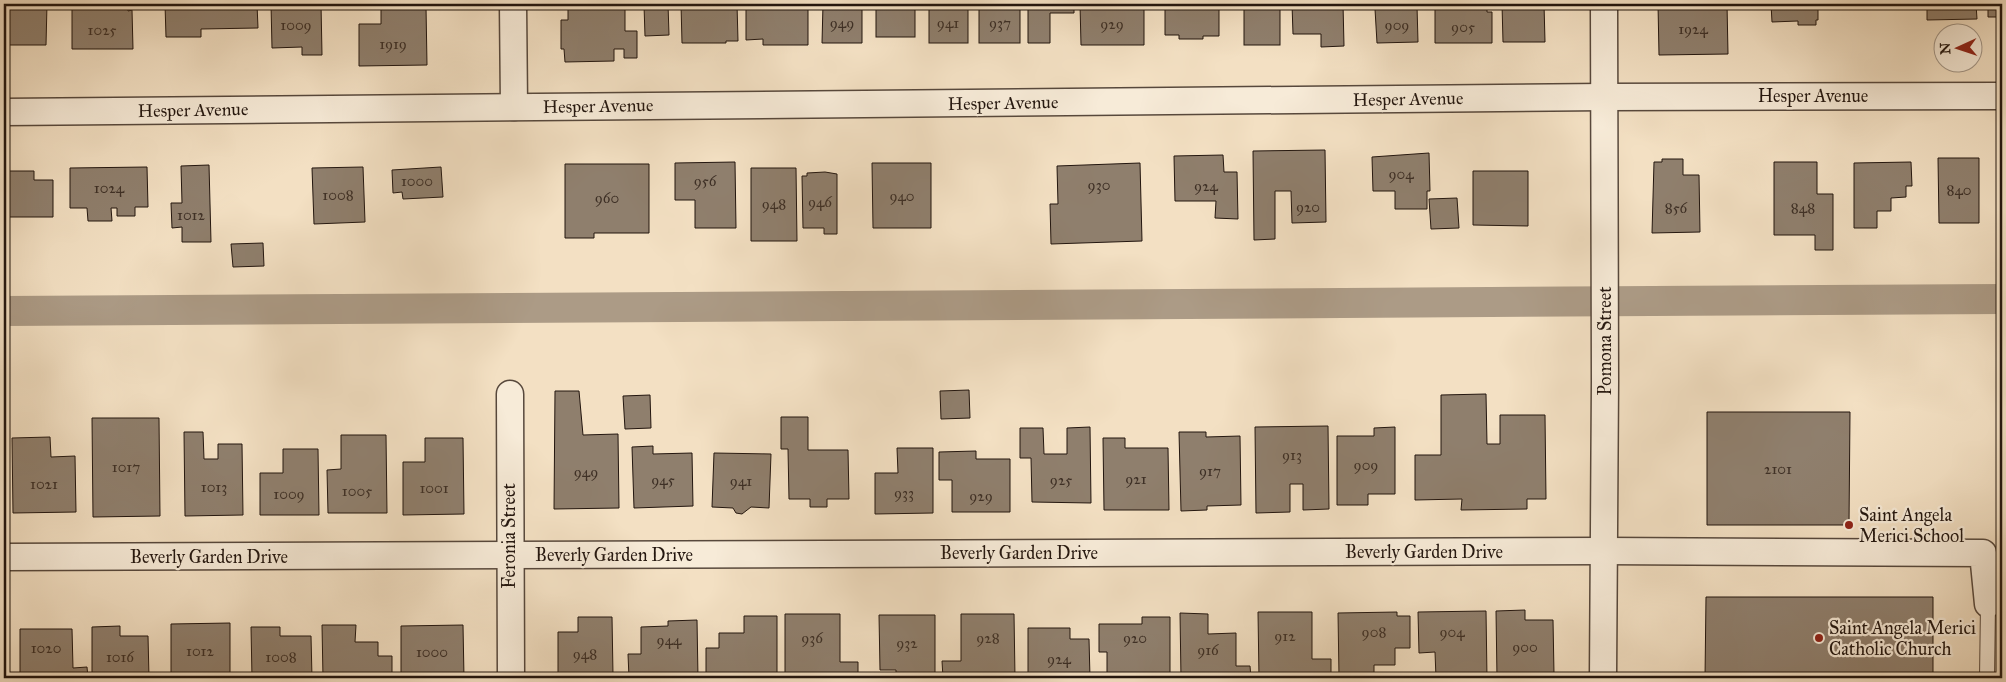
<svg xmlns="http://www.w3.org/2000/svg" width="2006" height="682" font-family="'IM FELL Great Primer',serif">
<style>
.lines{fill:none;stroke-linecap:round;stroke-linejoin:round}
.canal{stroke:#ac9b86;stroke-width:30}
.building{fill:#8f7f6d;stroke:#23160f}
.lane-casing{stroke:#57483c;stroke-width:16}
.street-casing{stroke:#57483c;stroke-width:29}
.lane{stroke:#f7ebd8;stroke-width:14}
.street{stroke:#f7ebd8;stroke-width:26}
.poi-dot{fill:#8f2418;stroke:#f7ebd8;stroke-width:2}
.labels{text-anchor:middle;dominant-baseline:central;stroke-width:4.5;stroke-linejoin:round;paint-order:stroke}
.number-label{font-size:15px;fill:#3e3026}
.street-label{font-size:18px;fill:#23160f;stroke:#f7ebd8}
.poi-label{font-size:18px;fill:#23160f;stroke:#f7ebd8;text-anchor:start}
</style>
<rect width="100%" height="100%" fill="#f3e0c3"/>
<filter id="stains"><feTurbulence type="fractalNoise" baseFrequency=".004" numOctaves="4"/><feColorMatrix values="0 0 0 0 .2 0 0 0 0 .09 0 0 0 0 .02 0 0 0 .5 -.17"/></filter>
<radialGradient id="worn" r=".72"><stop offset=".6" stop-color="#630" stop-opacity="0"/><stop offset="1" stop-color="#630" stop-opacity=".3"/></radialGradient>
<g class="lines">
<!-- canal -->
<polyline class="canal" points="4,311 2002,299"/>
</g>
<!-- building -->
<g class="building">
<polygon points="4,4 47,4 46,45 4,45"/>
<polygon points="72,4 128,4 128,11 132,10 133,49 72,49"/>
<polygon points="165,4 257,4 258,28 201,29 201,37 166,37"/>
<polygon points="271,4 321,4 322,55 302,55 302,47 272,48"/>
<polygon points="568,4 625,4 625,31 637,31 637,58 624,58 624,49 614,49 614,61 565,62 564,49 561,49 561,20 568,20"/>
<polygon points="668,4 669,35 645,36 644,5"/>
<polygon points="681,4 737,4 738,41 726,41 726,43 682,43"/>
<polygon points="746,4 808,4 808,45 763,45 763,39 746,40"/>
<polygon points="823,4 862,4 862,43 822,43"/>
<rect x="876" y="4" width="39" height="33"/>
<rect x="929" y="4" width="39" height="39"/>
<rect x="979" y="4" width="41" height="39"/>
<polygon points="1028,4 1074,4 1074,13 1050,13 1050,43 1028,43"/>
<polygon points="1080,4 1144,4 1144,45 1081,45"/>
<polygon points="1165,4 1219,4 1219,36 1203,36 1203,39 1179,39 1179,35 1165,35"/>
<rect x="1244" y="4" width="36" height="41"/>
<polygon points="1292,4 1343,4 1344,46 1321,47 1321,34 1293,34"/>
<polygon points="1364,4 1429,4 1417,6 1418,42 1377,43 1375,9 1364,8"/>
<polygon points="1435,4 1487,4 1487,12 1492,12 1492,43 1435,43"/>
<polygon points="1502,4 1544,4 1545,42 1503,42"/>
<polygon points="1658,4 1727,4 1728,54 1659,55"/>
<polygon points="1771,4 1818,4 1818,20 1816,20 1816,25 1798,25 1798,21 1772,22"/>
<polygon points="1927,4 1976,4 1977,19 1927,20"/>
<polygon points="1988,4 2002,4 2002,22 2001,17 1988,17"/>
<polygon points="381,7 426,7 427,65 359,66 359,24 381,24"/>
<polygon points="1325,150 1326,222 1292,223 1291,191 1275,191 1275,239 1254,240 1253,151"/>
<polygon points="1429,153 1430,191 1427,191 1427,209 1395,209 1395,191 1373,191 1372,157"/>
<polygon points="1223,155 1224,172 1237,172 1238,219 1215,218 1216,201 1175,201 1174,156"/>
<polygon points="1938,158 1979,158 1979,223 1939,223"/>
<polygon points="1662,159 1683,159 1683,175 1699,175 1700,232 1652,233 1654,162 1662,162"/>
<polygon points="735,162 736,228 695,228 695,200 675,200 675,163"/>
<polygon points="1774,162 1817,162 1817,194 1833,194 1833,250 1815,250 1815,235 1774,235"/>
<polygon points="1911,162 1912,186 1906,186 1906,197 1891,198 1891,211 1877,211 1877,228 1854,228 1854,163"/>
<polygon points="872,163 931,163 931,228 873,228"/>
<polygon points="1140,163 1142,241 1051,244 1050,204 1058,204 1057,166"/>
<polygon points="565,164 649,164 649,233 594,233 594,238 565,238"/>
<polygon points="209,165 211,242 182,242 182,227 172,228 171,203 182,203 181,166"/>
<polygon points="147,167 148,207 135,207 135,216 117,216 117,208 111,208 112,221 88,221 87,208 70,208 70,168"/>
<polygon points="363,167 365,222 314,224 312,168"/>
<polygon points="441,167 443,197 403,199 402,192 393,193 392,170"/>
<polygon points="751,168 796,168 797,241 751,241"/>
<polygon points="4,171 34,171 34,180 53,180 53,217 4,217"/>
<polygon points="1473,171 1528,171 1528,226 1473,225"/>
<polygon points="825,172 837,174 837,234 824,234 824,228 803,228 802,176 807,176 807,173"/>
<polygon points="1457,198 1459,228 1431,229 1429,199"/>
<polygon points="263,243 264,266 233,267 231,244"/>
<polygon points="969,390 970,418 941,419 940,391"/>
<polygon points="555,391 579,391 583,435 618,434 619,508 554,509"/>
<polygon points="1486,394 1487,444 1500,444 1500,415 1545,415 1546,499 1527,499 1527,509 1461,510 1462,499 1415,500 1415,455 1441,455 1441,395"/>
<polygon points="650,395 651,428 625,429 623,396"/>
<polygon points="1707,412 1850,412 1849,525 1707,525"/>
<polygon points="781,417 808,417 808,450 848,450 849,499 827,499 827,507 810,507 810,499 789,499 788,449 781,449"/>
<polygon points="92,418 159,418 160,516 93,517"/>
<polygon points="1328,426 1329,509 1303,510 1303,484 1290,484 1290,512 1256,513 1255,427"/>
<polygon points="1090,427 1091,503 1032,502 1031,458 1020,458 1020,428 1043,428 1044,454 1067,454 1067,428"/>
<polygon points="1395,427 1395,494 1368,494 1368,505 1337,505 1337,436 1374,436 1374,428"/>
<polygon points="184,432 203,432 204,459 218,459 218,444 242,444 243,515 185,516"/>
<polygon points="1179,432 1206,432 1206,437 1240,436 1241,505 1207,506 1207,510 1181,511"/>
<polygon points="341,435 386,435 387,513 328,513 327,470 341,469"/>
<polygon points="50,437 51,457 75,456 76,512 13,513 12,438"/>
<polygon points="425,438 463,438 464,514 403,515 403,462 425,462"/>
<polygon points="1103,438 1125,438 1125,448 1168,448 1169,510 1104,510"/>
<polygon points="653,446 653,454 692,453 693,506 634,508 632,447"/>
<polygon points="897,448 933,448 933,513 875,514 875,473 898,473"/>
<polygon points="283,449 318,449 319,515 260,515 260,473 283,473"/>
<polygon points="976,451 976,459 1010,459 1010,512 952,512 952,480 939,480 939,452"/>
<polygon points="714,453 771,454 769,508 751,507 742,514 736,513 733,508 712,507"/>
<polygon points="1706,597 1933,597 1933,678 1705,678"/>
<polygon points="1525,610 1525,620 1553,620 1554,674 1559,674 1560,678 1497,678 1496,611"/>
<polygon points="1486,611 1487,678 1436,678 1435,652 1419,653 1418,612"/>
<polygon points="1258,612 1312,612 1312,659 1331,659 1331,678 1259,678"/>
<polygon points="1397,612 1397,616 1410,616 1410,648 1395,648 1395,665 1374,665 1374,677 1339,677 1338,613"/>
<polygon points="1180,613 1208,614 1208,634 1236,633 1236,666 1250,666 1251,678 1181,678"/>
<polygon points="785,614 840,614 840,662 858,662 858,678 785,678"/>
<polygon points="961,614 1014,614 1015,678 943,678 942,661 961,661"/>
<rect x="4" y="615" width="2" height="63"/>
<polygon points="879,615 935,615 935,678 896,678 896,670 880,670"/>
<polygon points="744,616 777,616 777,678 706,678 706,648 719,648 719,633 744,633"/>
<polygon points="578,617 612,617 613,675 593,675 593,678 558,678 558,632 578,632"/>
<polygon points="1142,617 1170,617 1170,678 1107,678 1107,652 1099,652 1099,624 1142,624"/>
<polygon points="697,620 698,678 629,678 628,654 641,654 641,627 668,626 668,621"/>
<polygon points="230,623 230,678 171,678 171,624"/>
<polygon points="322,625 356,625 355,642 378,642 378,656 392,656 392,678 323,678"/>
<polygon points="463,625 464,678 401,678 401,626"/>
<polygon points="120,626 120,636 148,636 149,678 92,678 92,627"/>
<polygon points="251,627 280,627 280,636 311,636 312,678 252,678"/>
<polygon points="1028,628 1070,628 1070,639 1089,639 1090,678 1028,678"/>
<polygon points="20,629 72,629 73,668 87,667 88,678 20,678"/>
</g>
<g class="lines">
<!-- lane casing -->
<g class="lane-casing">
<polyline id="lane" points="1987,678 1988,604 2002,604"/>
</g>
<!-- street casing -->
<g class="street-casing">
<g id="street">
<polyline points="513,4 514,107"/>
<polyline points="4,112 1605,97 2002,96"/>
<polyline points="510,394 511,678"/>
<polyline points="4,557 1603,551 1983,553 1988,604"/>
<polyline points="1603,678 1605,381 1604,4"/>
</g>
</g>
<!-- lane -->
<use href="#lane" class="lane"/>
<!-- street -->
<use href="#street" class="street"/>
</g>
<!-- markers -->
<g class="poi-dot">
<circle cx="1849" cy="525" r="5"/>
<circle cx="1819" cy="638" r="5"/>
</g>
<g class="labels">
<!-- number labels -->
<g class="number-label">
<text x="842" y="23">949</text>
<text x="948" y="23">941</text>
<text x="1000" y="23">937</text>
<text x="1112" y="24">929</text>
<text x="296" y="25">1009</text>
<text x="1397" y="25">909</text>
<text x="1463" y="27">905</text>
<text x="1693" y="29">1924</text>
<text x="102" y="30">1025</text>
<text x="393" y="44">1919</text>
<text x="1401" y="174">904</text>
<text x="417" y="181">1000</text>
<text x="705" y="181">956</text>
<text x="1099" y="185">930</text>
<text x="1206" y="186">924</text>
<text x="109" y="188">1024</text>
<text x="1959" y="190">840</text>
<text x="338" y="195">1008</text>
<text x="902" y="196">940</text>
<text x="607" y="198">960</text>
<text x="820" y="202">946</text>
<text x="774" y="204">948</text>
<text x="1308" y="207">920</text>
<text x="1676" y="208">856</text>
<text x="1803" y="208">848</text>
<text x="191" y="215">1012</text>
<text x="1292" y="455">913</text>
<text x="1366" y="465">909</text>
<text x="126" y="467">1017</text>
<text x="1778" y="469">2101</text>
<text x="1210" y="471">917</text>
<text x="586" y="472">949</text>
<text x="1136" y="479">921</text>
<text x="663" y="480">945</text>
<text x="1061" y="480">925</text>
<text x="741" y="481">941</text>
<text x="44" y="484">1021</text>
<text x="214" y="487">1013</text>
<text x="434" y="488">1001</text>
<text x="357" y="491">1005</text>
<text x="904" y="493">933</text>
<text x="289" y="494">1009</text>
<text x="981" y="496">929</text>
<text x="1374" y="632">908</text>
<text x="1452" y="632">904</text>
<text x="1285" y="636">912</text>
<text x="812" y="638">936</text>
<text x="988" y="638">928</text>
<text x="1135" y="638">920</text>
<text x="669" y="640">944</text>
<text x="907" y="643">932</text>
<text x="1525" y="647">900</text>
<text x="46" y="648">1020</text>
<text x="1208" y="650">916</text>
<text x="200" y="651">1012</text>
<text x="432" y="652">1000</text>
<text x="585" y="654">948</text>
<text x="120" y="657">1016</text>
<text x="281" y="657">1008</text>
<text x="1059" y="659">924</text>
</g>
<!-- street labels -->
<g class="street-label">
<text x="1813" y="96">Hesper Avenue</text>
<text transform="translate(1408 99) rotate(-1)">Hesper Avenue</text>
<text transform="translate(1003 103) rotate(-1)">Hesper Avenue</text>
<text transform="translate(598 106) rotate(-1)">Hesper Avenue</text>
<text transform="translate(193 110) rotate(-1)">Hesper Avenue</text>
<text transform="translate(1605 341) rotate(-90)">Pomona Street</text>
<text transform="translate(509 536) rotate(-90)">Feronia Street</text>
<text x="1424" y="552">Beverly Garden Drive</text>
<text x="1019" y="553">Beverly Garden Drive</text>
<text x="614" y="555">Beverly Garden Drive</text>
<text x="209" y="557">Beverly Garden Drive</text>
</g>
<!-- poi labels -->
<g class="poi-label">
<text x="1859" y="515">Saint Angela<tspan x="1859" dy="21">Merici School</tspan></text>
<text x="1829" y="628">Saint Angela Merici<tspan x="1829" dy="21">Catholic Church</tspan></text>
</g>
</g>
<!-- margin -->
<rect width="2006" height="682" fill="none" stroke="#f3e0c3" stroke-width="20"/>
<rect x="5" y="5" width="1996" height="672" fill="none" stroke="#23160f" stroke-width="2.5"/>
<rect x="10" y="10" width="1986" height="662" fill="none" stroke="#23160f"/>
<!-- north arrow -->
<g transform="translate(1958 48) rotate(267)"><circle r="24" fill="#f7ebd8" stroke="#a29688"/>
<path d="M0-4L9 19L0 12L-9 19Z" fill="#8f2418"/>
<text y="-8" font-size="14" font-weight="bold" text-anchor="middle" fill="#23160f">N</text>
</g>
<rect width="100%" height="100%" filter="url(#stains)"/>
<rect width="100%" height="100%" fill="url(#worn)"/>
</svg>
